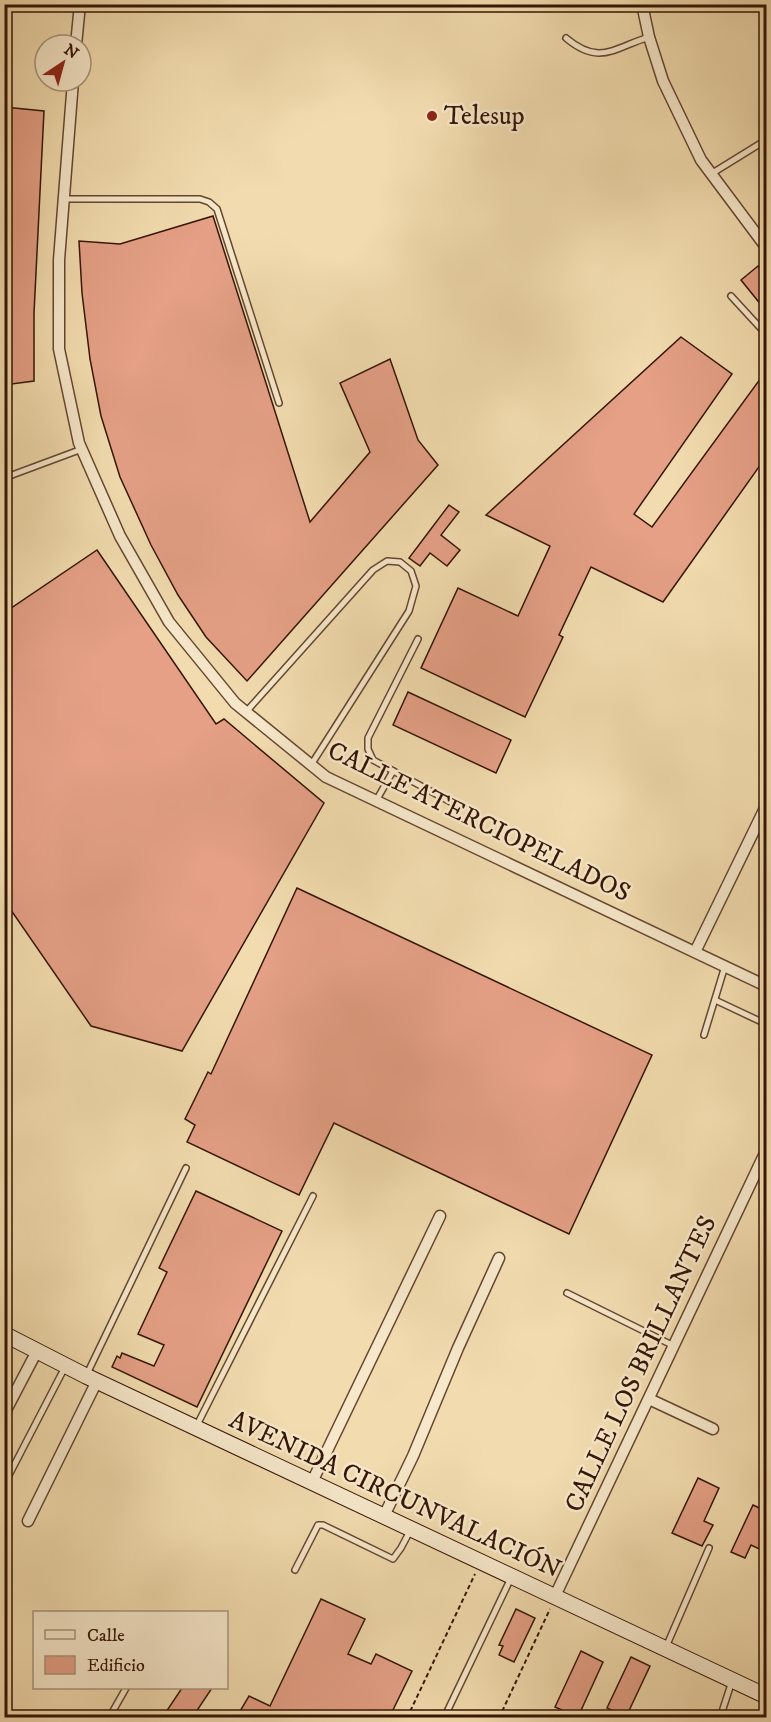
<svg xmlns="http://www.w3.org/2000/svg" width="771" height="1722" font-family="'IM FELL DW Pica',serif">
<style>
.building{fill:#e5a086;stroke:#341505;stroke-width:1.5}
.lines{fill:none;stroke-linecap:round;stroke-linejoin:round}
.lane-casing{stroke:#644730;stroke-width:8}
.street-casing{stroke:#644730;stroke-width:13}
.secondary-casing{stroke:#341505;stroke-width:17}
.path{stroke:#341505;stroke-width:2;stroke-dasharray:4.5 3;stroke-linecap:butt}
.lane{stroke:#f7e8cb;stroke-width:5}
.street{stroke:#f7e8cb;stroke-width:10}
.secondary{stroke:#f7e8cb;stroke-width:15}
.poi-dot{fill:#8f2418;stroke:#f7e8cb;stroke-width:2}
.labels{text-anchor:middle;dominant-baseline:central;stroke-width:5;stroke-linejoin:round;paint-order:stroke}
.poi-label{font-size:26px;fill:#341505;stroke:#f7e8cb;text-anchor:start}
.street-label{font-size:26px;fill:#341505;stroke:#f7e8cb}
</style>
<rect width="100%" height="100%" fill="#f2dcaf"/>
<filter id="stains"><feTurbulence type="fractalNoise" baseFrequency=".00333" numOctaves="4"/><feColorMatrix values="0 0 0 0 .2 0 0 0 0 .09 0 0 0 0 .02 0 0 0 .5 -.17"/></filter>
<radialGradient id="worn" r=".72"><stop offset=".6" stop-color="#630" stop-opacity="0"/><stop offset="1" stop-color="#630" stop-opacity=".3"/></radialGradient>
<!-- building -->
<g class="building">
<polygon points="4,107 44,111 34,313 34,381 4,385"/>
<polygon points="213,216 310,522 370,452 340,383 390,359 418,440 438,465 247,681 206,637 178,595 151,545 120,477 101,416 90,359 82,293 79,241 120,244"/>
<polygon points="758,266 766,277 766,311 741,280"/>
<polygon points="681,337 732,374 634,514 652,527 766,371 766,457 663,602 591,567 559,635 563,637 525,717 421,668 458,588 518,616 550,546 486,515"/>
<polygon points="449,505 459,512 441,535 460,550 447,566 430,553 420,566 409,558"/>
<polygon points="97,550 216,724 224,719 324,803 182,1051 91,1026 4,900 4,613"/>
<polygon points="408,692 511,740 496,773 393,725"/>
<polygon points="297,888 652,1055 569,1234 334,1123 299,1195 187,1142 195,1125 185,1119 208,1072 211,1074"/>
<polygon points="196,1191 282,1231 197,1407 112,1367 117,1356 120,1358 122,1353 154,1366 164,1345 138,1334 167,1272 159,1268"/>
<polygon points="698,1478 719,1488 704,1521 713,1525 702,1546 672,1533"/>
<polygon points="753,1505 766,1511 766,1552 751,1545 745,1558 731,1552"/>
<polygon points="321,1599 365,1619 348,1654 371,1664 376,1654 412,1671 389,1718 236,1718 249,1696 270,1706"/>
<polygon points="516,1609 535,1618 514,1662 499,1655 503,1646 499,1645"/>
<polygon points="581,1651 603,1662 578,1717 555,1707"/>
<polygon points="631,1657 650,1666 626,1717 607,1708"/>
<polygon points="182,1688 212,1688 192,1718 162,1718"/>
</g>
<g class="lines">
<!-- lane casing -->
<g class="lane-casing">
<g id="lane">
<path d="M566 38C599 66 614 48 649 37"/>
<polyline points="711,174 766,140"/>
<polyline points="64,199 200,199 209,202 217,209 279,403"/>
<polyline points="731,296 766,334"/>
<polyline points="4,478 82,449"/>
<polyline points="418,639 368,738 368,749 373,760 458,806"/>
<polyline points="246,712 373,570 387,561 400,562 411,571 416,586 409,611 311,765"/>
<polyline points="376,801 393,771"/>
<polyline points="715,1000 766,1024"/>
<polyline points="704,1035 725,966"/>
<polyline points="567,1293 674,1346"/>
<polyline points="87,1374 186,1168"/>
<polyline points="197,1425 313,1196"/>
<polyline points="7,1479 65,1367"/>
<polyline points="295,1570 318,1525 323,1525 393,1559 401,1548 410,1531"/>
<polyline points="666,1647 709,1548"/>
<polyline points="109,1718 126,1688"/>
<polyline points="444,1718 511,1578"/>
<polyline points="720,1718 732,1681"/>
</g>
</g>
<!-- street casing -->
<g class="street-casing">
<g id="street">
<polyline points="642,4 649,37 663,81 701,160 766,247"/>
<polyline points="76,45 80,4"/>
<polyline points="73,81 59,260 59,349 79,443 120,536 169,622 235,703 326,777 766,986"/>
<polyline points="695,952 766,806"/>
<polyline points="649,1399 713,1429"/>
<polyline points="4,1414 37,1351"/>
<polyline points="312,1482 440,1216"/>
<polyline points="384,1516 413,1456 458,1348 499,1258"/>
<polyline points="28,1521 97,1381"/>
<polyline points="555,1596 766,1151"/>
</g>
</g>
<!-- secondary casing -->
<g class="secondary-casing">
<polyline id="secondary" points="4,1334 86,1376 766,1696"/>
</g>
<!-- path -->
<g class="path">
<polyline points="407,1718 475,1574"/>
<polyline points="499,1718 550,1609"/>
</g>
<!-- lane -->
<use href="#lane" class="lane"/>
<!-- street -->
<use href="#street" class="street"/>
<!-- secondary -->
<use href="#secondary" class="secondary"/>
</g>
<!-- markers -->
<circle class="poi-dot" cx="432" cy="116" r="6"/>
<g class="labels">
<!-- poi labels -->
<g class="poi-label">
<text x="444" y="116">Telesup</text>
</g>
<!-- street labels -->
<g class="street-label">
<text transform="translate(479 822) rotate(26)">CALLE ATERCIOPELADOS</text>
<text transform="translate(641 1364) rotate(-65)">CALLE LOS BRILLANTES</text>
<text transform="translate(395 1495) rotate(25)">AVENIDA CIRCUNVALACIÓN</text>
</g>
</g>
<!-- margin -->
<rect width="771" height="1722" fill="none" stroke="#f2dcaf" stroke-width="24"/>
<rect x="6" y="6" width="759" height="1710" fill="none" stroke="#341505" stroke-width="3"/>
<rect x="12" y="12" width="747" height="1698" fill="none" stroke="#341505" stroke-width="1.5"/>
<!-- legend -->
<rect x="33" y="1611" width="195" height="78" fill="#f7e8cb" stroke="#a9947c" stroke-width="1.5"/>
<rect x="45" y="1630" width="30" height="9" fill="#f7e8cb" stroke="#a9947c" stroke-width="1.5"/>
<text x="87" y="1641" font-size="18" fill="#341505">Calle</text>
<rect x="45" y="1656" width="30" height="18" fill="#e5a086" stroke="#a9947c" stroke-width="1.5"/>
<text x="87" y="1671" font-size="18" fill="#341505">Edificio</text>
<!-- north arrow -->
<g transform="translate(63 63) rotate(36)"><circle r="28" fill="#f7e8cb" stroke="#a9947c" stroke-width="1.5"/>
<path d="M0-4.5L10 22L0 15L-10 22Z" fill="#8f2418"/>
<text y="-9" font-size="16" font-weight="bold" text-anchor="middle" fill="#341505">N</text>
</g>
<rect width="100%" height="100%" filter="url(#stains)"/>
<rect width="100%" height="100%" fill="url(#worn)"/>
</svg>
